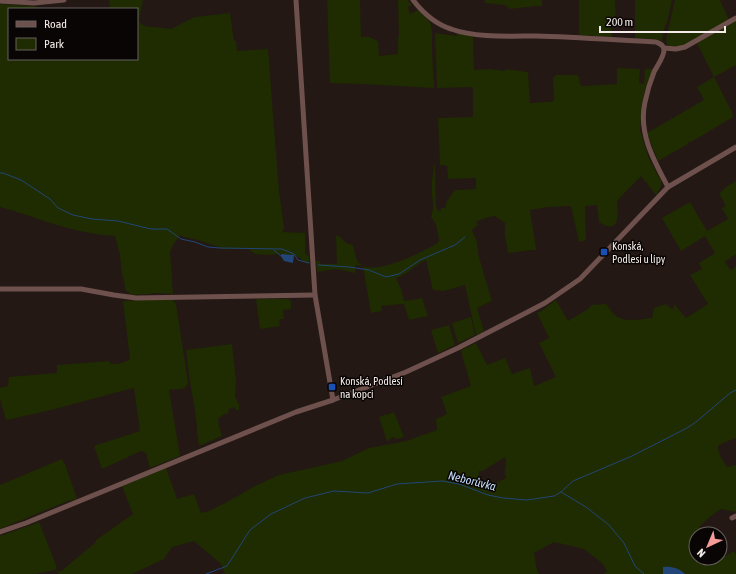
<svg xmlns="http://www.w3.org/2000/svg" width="736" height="574" font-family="'Asap Condensed',sans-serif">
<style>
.green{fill:#1f2b00;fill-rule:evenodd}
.water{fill:#214677}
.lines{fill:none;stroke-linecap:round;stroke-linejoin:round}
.stream{stroke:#214677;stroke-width:1}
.minor{stroke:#6e504d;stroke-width:5}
.transit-dot{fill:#1a4fb4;stroke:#090504;stroke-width:1.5}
.labels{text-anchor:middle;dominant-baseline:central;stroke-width:3;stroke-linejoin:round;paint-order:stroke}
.poi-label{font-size:11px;fill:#f4ece9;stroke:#090504;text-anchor:start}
.water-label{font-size:12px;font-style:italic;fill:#c5dcfb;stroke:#090504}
</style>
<rect width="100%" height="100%" fill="#231814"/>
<!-- green -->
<g class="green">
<path d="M109 0H143L139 20 140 23 145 26 171 29 195 17 230 13 234 41H236L237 51 268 49 279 191 284 228 282 232 305 233V254L309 256V264L304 262 300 258 294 255 281 254 267 255 255 254 248 249H225L194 239 184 237 180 235 172 247 170 252 173 294 153 293 150 294 129 295V292L126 291 125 288 124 281 122 274 120 255 115 236C107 235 99 235 90 233 60 228 30 215 0 207V4L32 6 38 7 36 9H9V59H137V9H110Z"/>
<polygon points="327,0 360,0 361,37 369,37 378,41 379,56 398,54 398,38 399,36 398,0 407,0 412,5 408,7 410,14 418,10 430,22 432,31 432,50 434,88 362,84 330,83"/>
<path d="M485 0H542V6C531 6 521 8 510 9L505 5 485 3Z"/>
<polygon points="579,0 615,0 616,19 610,20 612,37 579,35"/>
<polygon points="635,0 672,0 667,23 665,26 662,42 656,39 635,38"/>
<path d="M675 0H720L729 20 681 47C677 47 671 47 667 45L666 39Z"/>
<polygon points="736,21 736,65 714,77 732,112 733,117 691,142 690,141 688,143 688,144 658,161 647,133 704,100 697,87 714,77 697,43"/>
<path d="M435 33 456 36 457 35V33L471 35 473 37 474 70 489 69 505 71V69L528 72 530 103C537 103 544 101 552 102L554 100 553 78 556 75H577L579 77 580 84 582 86 617 84V68L640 69 639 83 644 84 645 69H653L645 88 642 105 640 130 649 159 661 181C662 187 659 190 656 195L641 176 617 201C617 207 619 214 617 220 615 230 604 226 599 222L597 205 585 206 586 240 579 242 571 206 548 207 530 210 536 248V250H532L508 253 505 236V223L495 216 485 218 476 222 478 225 472 230 477 242 478 254 492 301 477 308 484 331 476 335 465 285 444 291 433 290 426 260C415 264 409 274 396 278L401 289 404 301 412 300 422 298 428 316 409 320 404 304 381 306 382 311 371 313 363 266 355 265V273L336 269 317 272 316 261H320V264H337L336 236H339L346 243 353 245C355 251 355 259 359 263 372 278 422 252 436 244L439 241V239L436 225 431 217C434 208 433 203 432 194 431 183 433 172 435 162L436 206 438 210 441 211V208H445L447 201 455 190 476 189V178L448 179 447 166 440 165 438 118 473 117V87L437 88Z"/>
<path d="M736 181V254L725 262 731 270 736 266V438L723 443 718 446C718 454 723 460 727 467L736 465V512L721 509 711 516 699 527 703 534H696V558H718L719 560 734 551 736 555V574H685L683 572C677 569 671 566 663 568V574H604L607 571 603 564 584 549 554 542 534 553 537 570 539 574H225L221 564 194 541 172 547 164 559 132 574H59L55 570 35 574H0V536L39 522 55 562 57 568 55 570 60 572 96 542V540L133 514 122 486 166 468 177 499 194 494 201 513 207 512 225 503 255 486 279 475 342 461 369 448 406 441 437 430 436 419 447 414 441 397 471 386 461 351V350L476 343 487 365 505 358 512 374 530 368 534 386 556 377 539 343 549 338 537 313 546 308V307L556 300 568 321 588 309 592 305 606 304C610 309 614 316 620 318 628 322 643 319 652 318L654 308 666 304 673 310 674 304 686 318 708 304 690 275 702 269 699 263 715 253 705 236 681 251 662 218 690 202 707 231 728 219 722 208 726 206 720 195V193L726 187ZM505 457C508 464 503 471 506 478L496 483 478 480 479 471H483Z"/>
<path d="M172 299 176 304 188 382C186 392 177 388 169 390L180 456 150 468 146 453 141 451 102 469 94 446 140 431 134 388H133L51 410 6 420 0 399V388L8 386 9 377 57 373V365L109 361 111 364C119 364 124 363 130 359L123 301Z"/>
<polygon points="256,299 288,299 291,301 291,309 283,310 284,319 279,319 280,326 260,329"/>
<polygon points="471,317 475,335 458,343 452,323"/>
<polygon points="449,325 455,345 438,353 431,330"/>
<polygon points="232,344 236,381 235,397 239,404 239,410 236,410 235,407 229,409 228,413 223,415 218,419 219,426 222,436 199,446 197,432 197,426 194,403 190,383 186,350"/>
<polygon points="394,412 404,437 397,439 392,437 388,441 387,441 379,417 386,414 387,415"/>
<polygon points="62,459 65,464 77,499 68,501 0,529 0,485"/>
</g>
<!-- water -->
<g class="water">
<polygon points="281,254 294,255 293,263 284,261 281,256"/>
<path d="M663 567C671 566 679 568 685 574H663Z"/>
</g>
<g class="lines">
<!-- stream -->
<g class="stream">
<polyline points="0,173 3,173 21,180 50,199 58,208 73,215 92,219 118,221 151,229 167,229 181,239 195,242 208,247 220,248 282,249 294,254 298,260 309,263"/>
<polyline points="274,250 282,257"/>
<polyline points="318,265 349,267 369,270 386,277 399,274 420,260 455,245 465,237"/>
<polyline points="561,492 586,507 609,525 624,543 635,566 644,574"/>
<polyline points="206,574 227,566 250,530 271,514 305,498 334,491 368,493 397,484 442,481 459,484 488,495 503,498 527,500 554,496 561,492 573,481 632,456 687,428 696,422 730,393 736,390"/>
</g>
<!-- minor -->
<g class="minor">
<polyline points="296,0 315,295 333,400"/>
<path d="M413 0C423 13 435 24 451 29 476 38 510 36 536 36 576 37 616 40 656 42 660 44 664 45 664 50 664 57 657 66 654 72 650 82 647 92 645 102 638 133 654 161 668 187"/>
<polyline points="0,1 34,3 64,0"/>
<polyline points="664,48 676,49 685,47 736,18"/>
<polyline points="0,289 81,289 114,295 136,298 315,295"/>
<polyline points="732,518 736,516"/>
<polyline points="0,532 26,523 296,412 333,400 406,372 458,348 518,317 545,303 580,279 668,187 736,147"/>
</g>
</g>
<!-- markers -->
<g class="transit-dot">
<rect x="600" y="248" width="8" height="8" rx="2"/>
<rect x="328" y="383" width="8" height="8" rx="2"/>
</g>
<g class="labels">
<!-- poi labels -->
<g class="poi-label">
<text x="612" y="246">Konská,<tspan x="612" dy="13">Podlesí u lípy</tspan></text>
<text x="340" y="381">Konská, Podlesí<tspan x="340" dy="13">na kopci</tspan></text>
</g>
<!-- water labels -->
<g class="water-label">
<text transform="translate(472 481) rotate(14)">Neborůvka</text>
</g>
</g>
<!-- legend -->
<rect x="8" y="8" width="130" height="52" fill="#090504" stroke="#676160"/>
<rect x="16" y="21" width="20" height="6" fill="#6e504d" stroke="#676160"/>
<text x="44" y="28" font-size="12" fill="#f4ece9">Road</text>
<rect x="16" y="38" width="20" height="12" fill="#1f2b00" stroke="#676160"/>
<text x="44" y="48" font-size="12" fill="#f4ece9">Park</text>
<!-- north arrow -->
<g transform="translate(708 546) rotate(224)"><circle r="19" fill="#090504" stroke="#676160"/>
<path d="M0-3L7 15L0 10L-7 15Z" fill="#f59b98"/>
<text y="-6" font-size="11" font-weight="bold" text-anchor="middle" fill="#f4ece9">N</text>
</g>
<!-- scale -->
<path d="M600 26v6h125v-6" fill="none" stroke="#f4ece9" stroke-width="2"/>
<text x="606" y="26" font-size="12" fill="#f4ece9" stroke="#090504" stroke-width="3" paint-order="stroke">200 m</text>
</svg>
